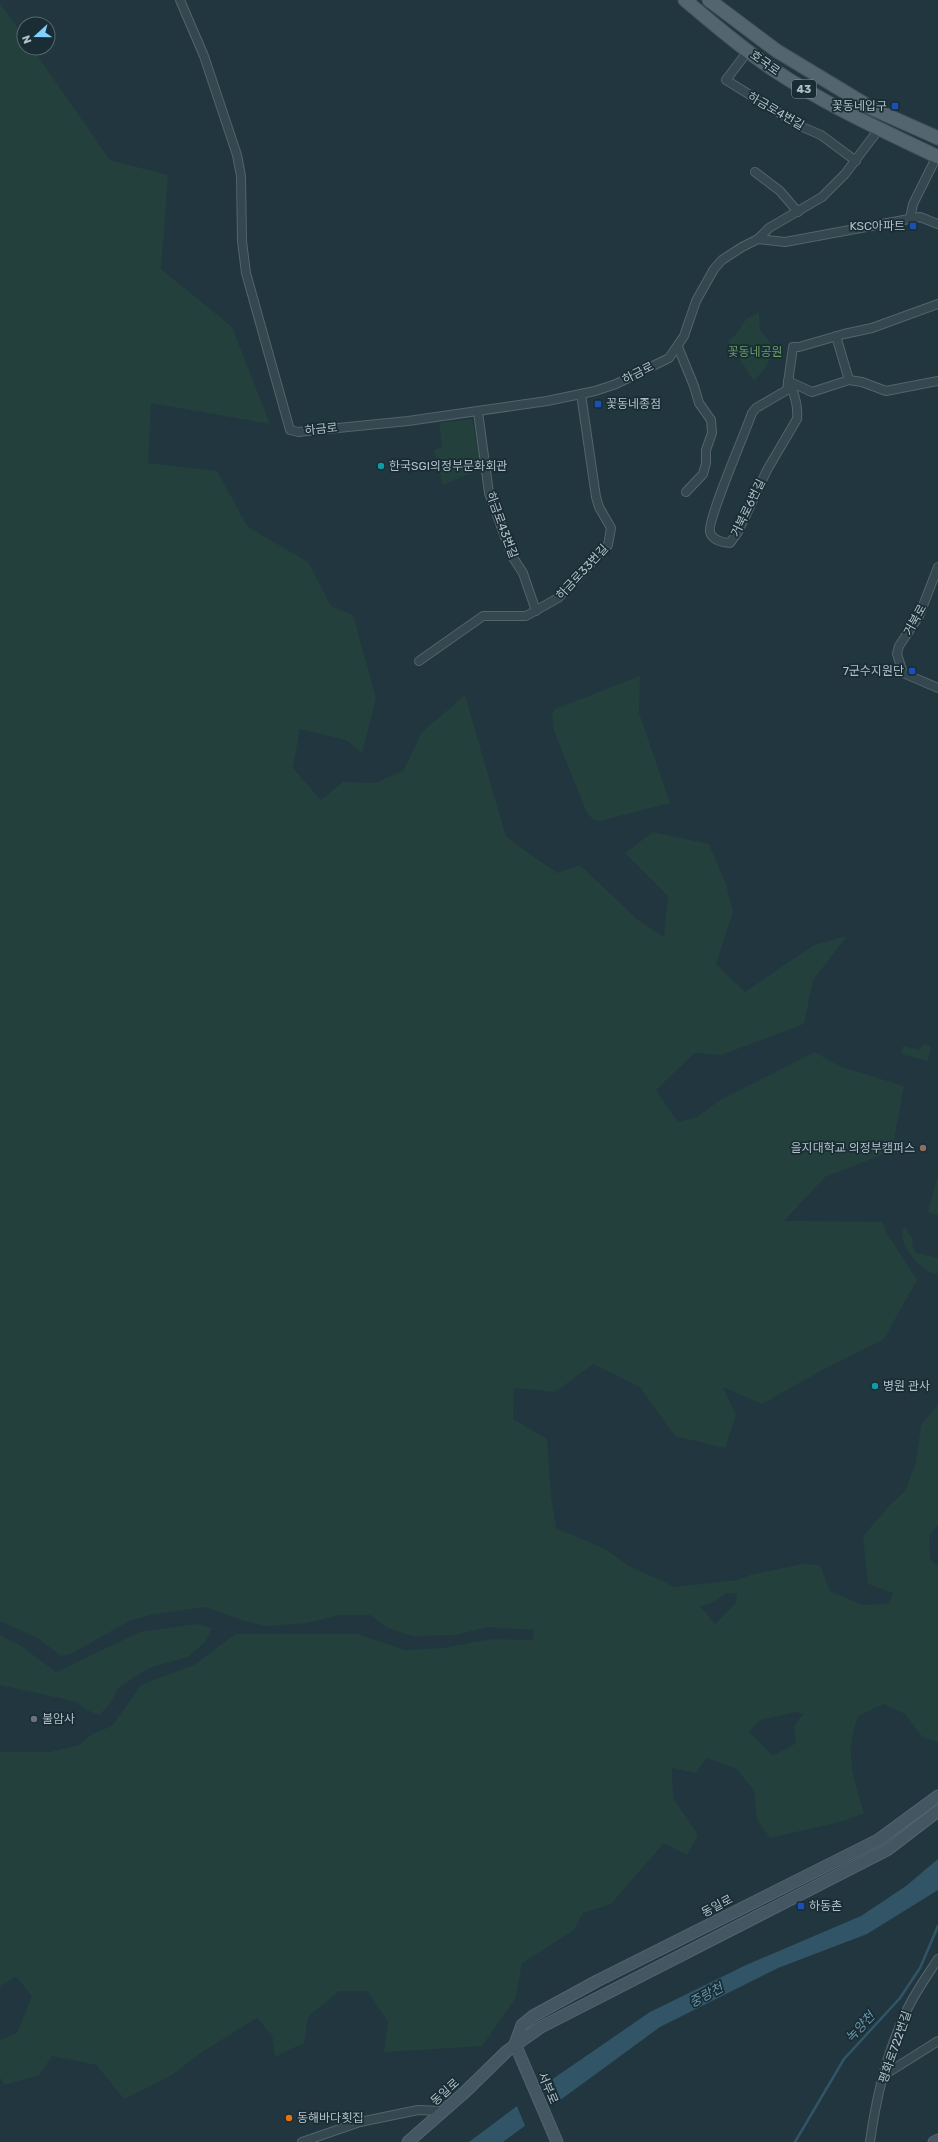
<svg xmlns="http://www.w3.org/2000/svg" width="938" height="2142" font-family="Rubik,'Noto Sans KR',sans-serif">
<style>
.green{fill:#23403c;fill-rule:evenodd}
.water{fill:#315566}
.pier{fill:#21363f}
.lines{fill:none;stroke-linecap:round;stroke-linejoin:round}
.stream{stroke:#315566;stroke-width:2.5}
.street-casing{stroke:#53646d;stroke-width:10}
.secondary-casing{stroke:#53646d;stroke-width:13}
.primary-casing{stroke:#41535b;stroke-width:15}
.street{stroke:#35474f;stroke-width:8}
.secondary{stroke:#435763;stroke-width:11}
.primary{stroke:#53666f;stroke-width:13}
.transit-dot{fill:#1a4fb4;stroke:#1a2c34;stroke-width:1.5}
.culture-dot{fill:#0f9aa8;stroke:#1a2c34;stroke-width:1.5}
.education-dot{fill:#8d6e63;stroke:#1a2c34;stroke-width:1.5}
.worship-dot{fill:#6b7280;stroke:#1a2c34;stroke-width:1.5}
.food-dot{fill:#e8710a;stroke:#1a2c34;stroke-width:1.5}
.labels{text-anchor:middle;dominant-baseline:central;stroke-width:3.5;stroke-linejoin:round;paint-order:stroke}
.shield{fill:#1a2c34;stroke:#84949d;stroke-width:1}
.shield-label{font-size:11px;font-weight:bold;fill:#b1c1ca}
.street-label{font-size:12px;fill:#b1c1ca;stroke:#1a2c34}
.poi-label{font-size:12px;fill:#b1c1ca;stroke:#1a2c34;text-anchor:start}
.park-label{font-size:12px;fill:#679e66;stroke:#1a2c34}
.water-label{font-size:13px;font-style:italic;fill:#6797ad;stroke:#1a2c34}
</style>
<rect width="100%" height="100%" fill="#21363f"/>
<!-- green -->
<g class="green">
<path d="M0 3 24 37V48H32L110 160 168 175 161 269 232 327 270 424 151 403 148 463 217 471 248 527 308 562 331 606 353 615 376 698 362 753 346 740 300 729 293 768 321 800 343 782 374 783 403 771 422 732 465 695 506 837 557 873 580 865 638 920 664 937 668 896 625 853 653 832 709 844 726 884 733 912 716 964 745 992 814 945 847 936 813 980 804 1024 721 1055 695 1053 656 1090 678 1122 697 1117 720 1100 815 1052 839 1066 904 1086 892 1151 825 1177 784 1221 882 1222 888 1235 917 1280 884 1339 826 1368 762 1404 723 1387 736 1415 725 1448 675 1436 640 1387 593 1364 555 1392 514 1388 513 1419 547 1439 551 1497 556 1528 605 1549 631 1567 675 1587 738 1580 750 1575 802 1564 820 1565 830 1591 862 1605 889 1604 893 1593 868 1584 863 1536 890 1505 905 1491 916 1462 921 1425 938 1405V1525L929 1536 930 1559 938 1566V1742L923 1738 905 1714 884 1704 858 1716C844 1754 853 1776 864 1813L844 1821 770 1838 757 1819 754 1791 737 1769 706 1758 696 1773 672 1768 673 1798 698 1835 687 1855 664 1843 611 1904 583 1913 574 1930 522 1963 515 1999 482 2046 384 2052 388 2022 368 1991H339L308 2017 304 2043 275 2057 272 2035 257 2018 202 2052 172 2075 124 2099 96 2065 52 2056 39 2075 5 2085 0 2078V2040L17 2033 32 1996 16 1977 0 1986V1752H50L79 1745 92 1734 112 1726 141 1685 194 1665 235 1634H357L405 1650 442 1648 493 1639 532 1640 534 1630 487 1627 456 1635 413 1636 388 1628 370 1615H339L308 1623 266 1626 244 1621 206 1607 154 1614 129 1621 71 1654 61 1656 39 1639 0 1621ZM728 1593 737 1594 736 1603 715 1624 700 1606 709 1604ZM796 1712 803 1714 794 1727 796 1743 773 1756 749 1732 760 1720Z"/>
<path d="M759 312 760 330 772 345C772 361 764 370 754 381L728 341 736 334 746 319Z"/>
<polygon points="472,419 481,465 476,471 443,485 434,450 442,447 439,423"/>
<path d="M640 676 639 713 670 803 600 821C592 820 588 815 585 808L554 731 552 715 555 709Z"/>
<polygon points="922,1044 931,1046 928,1061 901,1054 903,1046 920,1050"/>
<polygon points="938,1175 938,1215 928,1212"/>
<path d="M905 1227 913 1240 912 1244 916 1253 938 1258V1273C922 1277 893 1238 905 1227Z"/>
<polygon points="196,1624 212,1628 205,1642 188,1657 149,1668 119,1687 109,1705 99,1715 86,1710 77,1702 0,1685 0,1635 21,1646 56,1672 140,1632"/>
</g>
<!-- water -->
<polygon class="water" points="938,1859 938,1890 867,1934 778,1968 660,2027 503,2142 469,2142 557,2076 650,2012 746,1965 861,1916 906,1886"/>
<!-- pier -->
<polygon class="pier" points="552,2078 562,2103 526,2128 516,2104"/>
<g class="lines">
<!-- stream -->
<polyline class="stream" points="795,2142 844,2059 900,1998 920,1968 938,1926"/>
<!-- street casing -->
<g class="street-casing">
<g id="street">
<polyline points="180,0 204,56 237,155 241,176 242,241 246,273 290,430 298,432 408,421 547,401 595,391 616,384 669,358 684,336 696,301 714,269 722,260 742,247 758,239 769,228 822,197 845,174 879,129"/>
<polyline points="748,51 726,80 800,126 821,135 856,161"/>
<polyline points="755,172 780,191 798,212"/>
<polyline points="910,219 913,204 937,156"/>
<polyline points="758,239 785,242 920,217 938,224"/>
<polyline points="836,336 849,380"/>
<polyline points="678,347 694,386 699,403 711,420 712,433 706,450 706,463 703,474 686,492"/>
<polyline points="788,381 812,392 849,380 862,382 886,391 938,381"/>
<path d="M787 390 792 389C796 399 798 409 797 419L767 470 738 532 730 543C723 543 712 540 710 532 707 520 746 431 752 413L756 408 787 390 793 347H799L844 334 872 328 938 304"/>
<polyline points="478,412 489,493 512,556 523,573 536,611"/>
<polyline points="938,567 919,616 899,646 897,654 903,673 938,688"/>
<polyline points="419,661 483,616 526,616 558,598 608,545 611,528 599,507 596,497 581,394"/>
<polyline points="884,2075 938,2041"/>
<polyline points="302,2142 360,2122 418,2110 444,2111"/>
<path d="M870 2142C876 2098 887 2052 906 2012 914 1994 927 1976 938 1959"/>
</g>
</g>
<!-- secondary casing -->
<g class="secondary-casing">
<g id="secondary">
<polyline points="515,2044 522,2025 533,2016 597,1981 878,1840 938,1796"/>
<polyline points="515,2044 557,2142"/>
<polyline points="408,2142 465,2092 507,2051 541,2027 887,1850 938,1811"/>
<polyline points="934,2142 938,2140"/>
</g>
</g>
<!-- primary casing -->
<g class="primary-casing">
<g id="primary">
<path d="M685 0C714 24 742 49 774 70 826 105 882 130 938 157"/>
<polyline points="709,0 777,51 873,109 938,138"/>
</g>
</g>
<!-- street -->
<use href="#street" class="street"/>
<!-- secondary -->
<use href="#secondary" class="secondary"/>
<!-- primary -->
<use href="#primary" class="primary"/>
</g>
<!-- markers -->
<g class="transit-dot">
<rect x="891" y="102" width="8" height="8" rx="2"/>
<rect x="909" y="222" width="8" height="8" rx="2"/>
<rect x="594" y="400" width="8" height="8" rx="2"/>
<rect x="908" y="667" width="8" height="8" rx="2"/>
<rect x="797" y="1902" width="8" height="8" rx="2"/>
</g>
<g class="culture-dot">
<circle cx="381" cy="466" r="4"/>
<circle cx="875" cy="1386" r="4"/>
</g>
<circle class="education-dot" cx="923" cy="1148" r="4"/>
<circle class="worship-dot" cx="34" cy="1719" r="4"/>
<circle class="food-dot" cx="289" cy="2118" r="4"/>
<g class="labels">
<!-- shield labels -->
<rect class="shield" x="792" y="80" width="24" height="18" rx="3"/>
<g class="shield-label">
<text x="804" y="89">43</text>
</g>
<!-- street labels -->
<g class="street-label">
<text transform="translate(765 63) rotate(35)">호국로</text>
<text transform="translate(776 111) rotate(30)">하금로4번길</text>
<text transform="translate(638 373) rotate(-27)">하금로</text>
<text transform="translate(321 429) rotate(-6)">하금로</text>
<text transform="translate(748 508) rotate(-64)">거북로6번길</text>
<text transform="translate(502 525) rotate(70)">하금로43번길</text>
<text transform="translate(582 572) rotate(-47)">하금로33번길</text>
<text transform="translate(915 620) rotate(-61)">거북로</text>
<text transform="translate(717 1906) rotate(-28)">동일로</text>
<text transform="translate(895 2047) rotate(-71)">평화로722번길</text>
<text transform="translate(548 2088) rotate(67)">서부로</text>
<text transform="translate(445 2092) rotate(-42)">동일로</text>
</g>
<!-- poi labels -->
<g class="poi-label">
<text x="887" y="106" text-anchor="end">꽃동네입구</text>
<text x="905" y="226" text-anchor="end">KSC아파트</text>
<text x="606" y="404">꽃동네종점</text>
<text x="389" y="466">한국SGI의정부문화회관</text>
<text x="904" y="671" text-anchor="end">7군수지원단</text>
<text x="915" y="1148" text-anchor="end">을지대학교 의정부캠퍼스</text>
<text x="883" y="1386">병원 관사</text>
<text x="42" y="1719">불암사</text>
<text x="809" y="1906">하동촌</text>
<text x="297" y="2118">동해바다횟집</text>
</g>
<!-- park labels -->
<g class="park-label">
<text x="755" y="352">꽃동네공원</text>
</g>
<!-- water labels -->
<g class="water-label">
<text transform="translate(706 1995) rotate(-28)">중랑천</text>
<text transform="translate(860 2027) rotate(-47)">녹양천</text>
</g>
</g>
<!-- north arrow -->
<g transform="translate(36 36) rotate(249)"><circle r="19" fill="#1a2c34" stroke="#566870"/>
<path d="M0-3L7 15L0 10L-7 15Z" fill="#81d2ff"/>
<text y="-6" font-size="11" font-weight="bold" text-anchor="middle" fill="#b1c1ca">N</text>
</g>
</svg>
